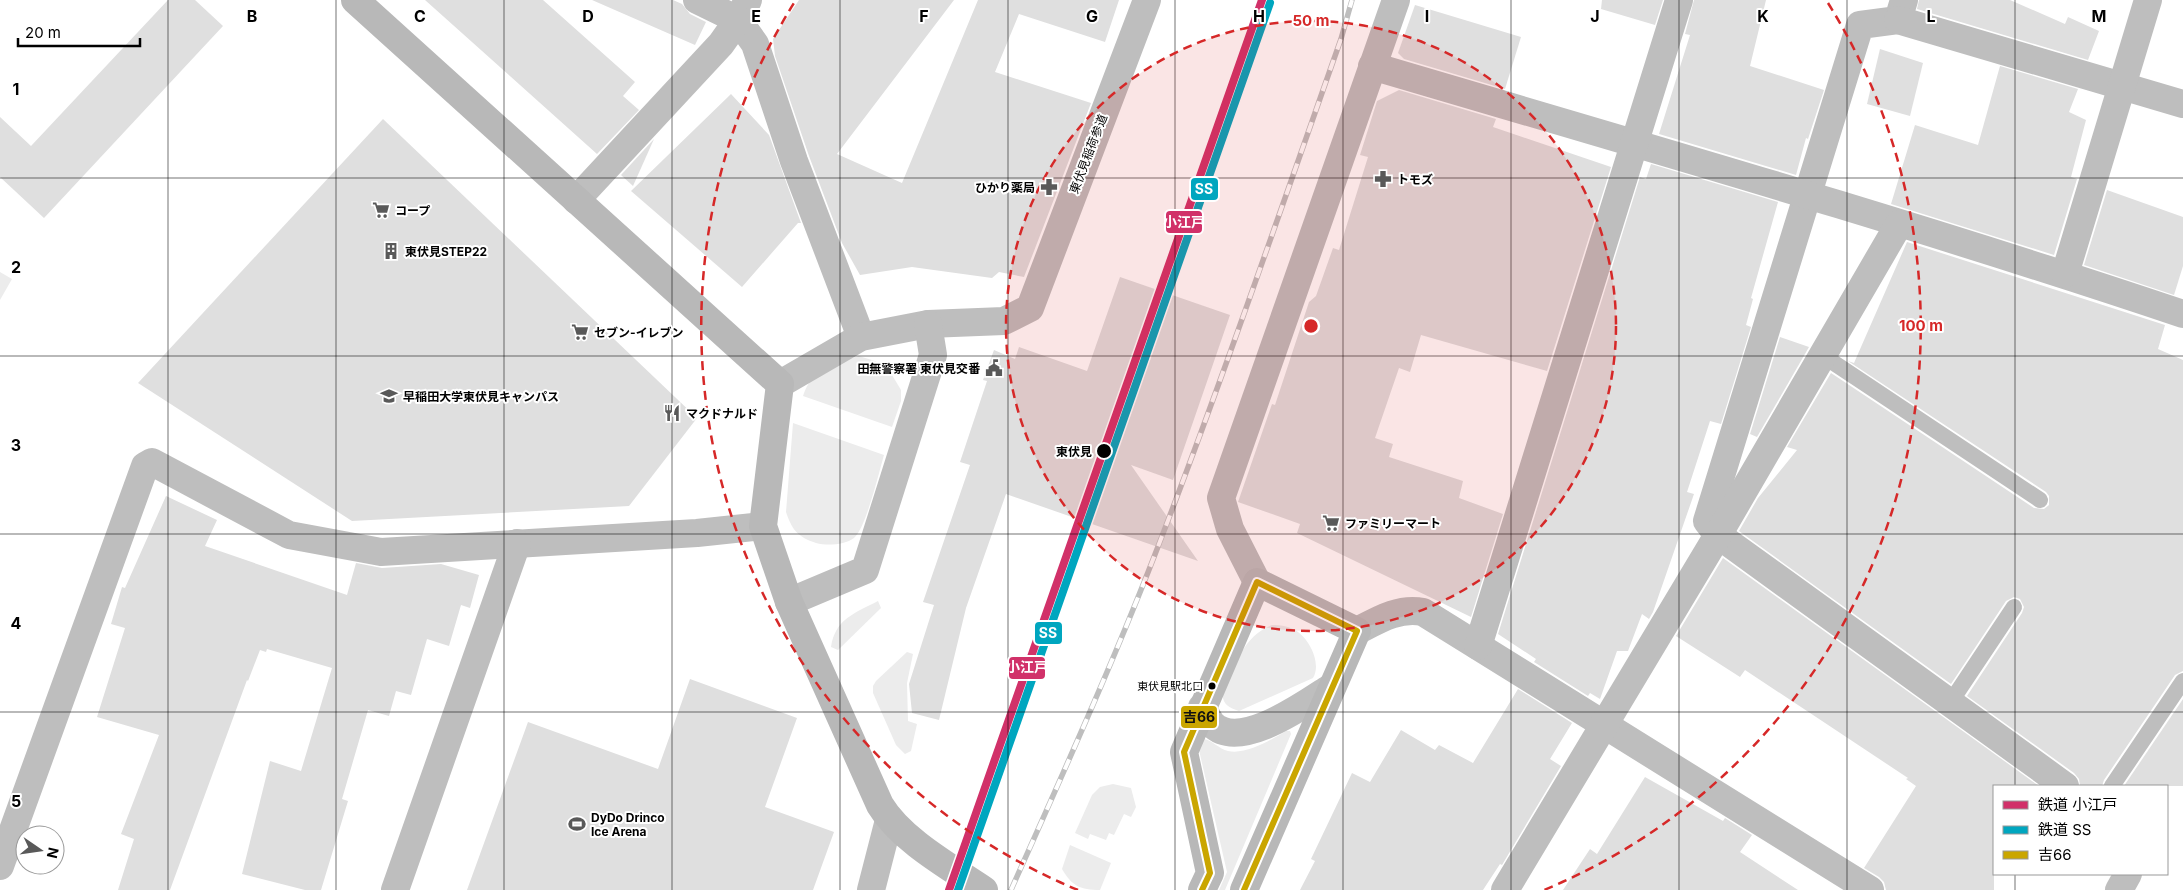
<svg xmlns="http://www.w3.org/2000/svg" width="2183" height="890" font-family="Inter,'Noto Sans JP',sans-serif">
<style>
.green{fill:#ececec}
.building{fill:#dfdfdf}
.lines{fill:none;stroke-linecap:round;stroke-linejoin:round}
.lane{stroke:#bebebe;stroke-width:16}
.street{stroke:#bebebe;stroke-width:28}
.secondary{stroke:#b8b8b8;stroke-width:28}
.rail-casing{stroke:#bebebe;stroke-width:5.5}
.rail{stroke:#fff;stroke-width:4;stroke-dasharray:11;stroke-linecap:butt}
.bus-1-casing{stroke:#fff;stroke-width:10}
.bus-1{stroke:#caa600;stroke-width:6}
.rail-1-casing{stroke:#fff;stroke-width:11}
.rail-2-casing{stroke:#fff;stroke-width:11}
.rail-1{stroke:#d13169;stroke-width:8}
.rail-2{stroke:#00a6bf;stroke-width:8}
.grid{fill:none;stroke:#000;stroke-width:1;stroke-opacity:0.55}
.ring{fill:none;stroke:#d62828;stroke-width:2.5;stroke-dasharray:9 6}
.stop-dot{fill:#000;stroke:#fff;stroke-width:2}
.labels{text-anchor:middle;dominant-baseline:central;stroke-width:4;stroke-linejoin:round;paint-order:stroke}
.bus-label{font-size:11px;fill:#000;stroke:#fff;text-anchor:end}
.street-label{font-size:12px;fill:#000;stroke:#fff}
.poi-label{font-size:12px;font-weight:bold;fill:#000;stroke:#fff;text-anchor:start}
.stop-label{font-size:12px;font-weight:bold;fill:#000;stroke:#fff;text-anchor:end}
.grid-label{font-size:16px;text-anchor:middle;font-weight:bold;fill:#000;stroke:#fff;stroke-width:4;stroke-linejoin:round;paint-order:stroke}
.centre{fill:#d62828;stroke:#fff;stroke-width:2.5}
.ring-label{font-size:15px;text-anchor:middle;font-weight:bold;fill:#d62828;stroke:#fff;stroke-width:4;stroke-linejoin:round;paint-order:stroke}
.line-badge{stroke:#fff;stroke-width:2}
.badge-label{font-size:14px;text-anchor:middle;font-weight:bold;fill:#fff}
.pale-badge-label{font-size:14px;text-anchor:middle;font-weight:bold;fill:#111}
</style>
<rect width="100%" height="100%" fill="#fff"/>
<!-- green -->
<g class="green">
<polygon points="0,272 12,279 0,300"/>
<path d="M859 356 875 361 892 375 901 390V401L892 427 803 396C812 368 832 362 859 356Z"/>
<path d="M793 423 884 455C879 472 866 528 854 538 845 545 827 546 816 543 798 537 792 530 786 512Z"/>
<path d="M878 601 881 608 838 650 831 647C835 619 855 613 878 601Z"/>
<path d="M1272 625C1280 625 1288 626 1295 630 1309 638 1322 663 1313 678L1239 711C1228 708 1221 703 1223 691 1236 665 1243 636 1272 625Z"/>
<polygon points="907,652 913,654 907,683 908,721 917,724 911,751 905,754 896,745 873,693 873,686 876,681"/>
<path d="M1286 731H1290L1291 734 1225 890H1219L1227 872 1199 750 1204 739C1212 740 1219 749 1228 751 1246 755 1271 740 1286 731Z"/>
<polygon points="1113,784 1131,788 1136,807 1131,817 1124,814 1114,835 1109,833 1106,840 1090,834 1088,839 1075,833 1092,795 1100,787"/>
<path d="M1070 845 1111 863 1100 890C1080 890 1072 886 1062 869Z"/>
</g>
<!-- building -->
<g class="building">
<polygon points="168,0 195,0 223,26 44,218 0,177 0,117 31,146"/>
<polygon points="425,0 543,0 635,82 623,96 639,110 597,154"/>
<polygon points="592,0 673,0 682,4 690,14 706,22 695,45"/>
<polygon points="799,0 954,0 837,154 902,183 978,0 1119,0 1105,42 1019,14 995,72 1091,103 1024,277 999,272 992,278 912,267 860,275 842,243 809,156 775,56 773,39"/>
<polygon points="1602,0 1663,0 1655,25 1601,9"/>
<polygon points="1694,0 1766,0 1750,66 1824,90 1808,139 1806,138 1796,175 1659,134 1690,35 1685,34"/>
<polygon points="1919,0 2010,0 2065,24 2068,17 2099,31 2088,60 1917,9"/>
<polygon points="1415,5 1521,37 1505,89 1404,59 1398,53"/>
<polygon points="1880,49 1923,63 1910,116 1867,104"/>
<polygon points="2000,66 2078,89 2069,112 2086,120 2071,177 2077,179 2054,255 1891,204 1915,125 1978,145"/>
<polygon points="1399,90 1496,119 1493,127 1611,167 1547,371 1421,335 1410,372 1399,368 1375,438 1393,444 1389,457 1463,481 1459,498 1503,514 1471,617 1297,533 1300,524 1238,502 1272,404 1275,405 1309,302 1316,296 1333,248 1339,250 1368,157 1360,155 1377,101"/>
<polygon points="731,94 769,135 801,223 798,223 742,287 631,191"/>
<polygon points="383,119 697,418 629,506 352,521 138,383"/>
<polygon points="654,139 633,186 621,175"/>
<polygon points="1651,164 1778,202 1751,298 1753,299 1746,325 1751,327 1721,424 1710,421 1687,492 1694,494 1653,612 1649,619 1642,614 1628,651 1617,651 1600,699 1590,693 1588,696 1534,662 1536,659 1498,634 1640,177 1646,179"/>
<polygon points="2107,190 2183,217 2183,266 2174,295 2084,265"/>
<polygon points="1907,242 2165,325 2158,349 2183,360 2183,671 2175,675 2104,780 2102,786 2080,786 2079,779 2074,773 1967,696 2022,613 2024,607 2020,599 2014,597 2006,601 1951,684 1739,531 1758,498 1797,450 1787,447 1831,373 2034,508 2044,509 2049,505 2049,496 2046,492 1848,361 1854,363"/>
<polygon points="1120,277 1230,315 1173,480 1131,465 1198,561 1006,494 966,608 939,720 912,713 909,684 934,605 923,602 970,465 960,462 987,381 983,380 994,350 1015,359 1019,347 1087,371"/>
<polygon points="1780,337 1809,347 1757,437 1750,434"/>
<polygon points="166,496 217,520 205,546 347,595 356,563 382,568 441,564 479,575 470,608 461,605 449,646 427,639 411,695 396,691 389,716 368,710 342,799 348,801 321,890 305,890 242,874 270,761 301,771 332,668 267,649 266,652 260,650 248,681 247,680 170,890 118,890 134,839 121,834 159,735 97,717 125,628 111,624 122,587 125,588"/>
<polygon points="1723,558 2039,786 1994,786 1994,890 1886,890 1884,882 1879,877 1864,868 1916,786 1906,779 1908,778 1745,670 1740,677 1676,636"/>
<polygon points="690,679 797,718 765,807 834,832 813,890 467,890 528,722 658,769"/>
<polygon points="1518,689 1572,723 1550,759 1561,766 1502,865 1500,864 1483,890 1300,890 1315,861 1311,859 1352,773 1370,782 1401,730 1435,750 1439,745 1473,763"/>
<polygon points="2183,699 2183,786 2124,786"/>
<polygon points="1645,777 1723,821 1725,818 1752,835 1740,852 1798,890 1563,890 1590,849 1597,854"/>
</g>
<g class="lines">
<!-- lane -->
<g class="lane">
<polyline points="1822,355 2040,500"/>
<polyline points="1950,703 2014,607"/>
<polyline points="2112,786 2183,681"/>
</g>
<!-- street -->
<g class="street">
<polyline points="748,0 738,20 755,44 794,161 861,337"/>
<polyline points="1904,0 1898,20 1860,25 1707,521 1718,535 2065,786"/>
<polyline points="1898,20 2183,104"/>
<path d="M1372 66C1643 146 1915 224 2183 314"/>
<polyline points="576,200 721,44 738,20 697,0"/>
<polyline points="2065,274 2148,0"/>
<polyline points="780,384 861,337 928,324 1004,321 1030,308 1147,0"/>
<polyline points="1257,582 1230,529 1221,498 1396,0"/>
<polyline points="789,602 865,570 933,355 928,324"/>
<path d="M1357 631C1378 620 1399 607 1423 612L1870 890"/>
<polyline points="1478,646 1679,0"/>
<path d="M1202 707C1205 712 1208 719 1212 724 1239 752 1305 704 1330 688"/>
<polyline points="0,866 145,466 152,462 289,535 381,552 697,533 763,526"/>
<polyline points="395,890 517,543"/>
<polyline points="871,890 889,820"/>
<polyline points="1505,890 1718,535 1899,224"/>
<polyline points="2119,890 2128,874"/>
</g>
<!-- secondary -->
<g class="secondary">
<path d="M355 0 780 384 763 526 789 602 880 805C901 840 950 867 984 890"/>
<polyline points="1202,890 1210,873 1184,752 1257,582 1357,631 1244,890"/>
</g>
<!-- rail casing -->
<g class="rail-casing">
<path id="rail" d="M1011 890C1060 780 1110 670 1154 557 1220 386 1280 212 1341 39L1352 0"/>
</g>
<!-- rail -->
<use href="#rail" class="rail"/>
<!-- bus-1 casing -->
<g class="bus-1-casing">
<polyline id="bus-1" points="1202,890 1210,873 1184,752 1257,582 1357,631 1244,890"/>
</g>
<!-- bus-1 -->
<use href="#bus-1" class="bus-1"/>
<!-- rail-1 casing -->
<g class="rail-1-casing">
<polyline id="rail-1" points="949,890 1262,0"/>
</g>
<!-- rail-2 casing -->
<g class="rail-2-casing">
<polyline id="rail-2" points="958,890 1270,3"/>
</g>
<!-- rail-1 -->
<use href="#rail-1" class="rail-1"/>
<!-- rail-2 -->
<use href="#rail-2" class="rail-2"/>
</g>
<!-- grid -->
<path class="grid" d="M168 0V890M336 0V890M504 0V890M672 0V890M840 0V890M1008 0V890M1175 0V890M1343 0V890M1511 0V890M1679 0V890M1847 0V890M2015 0V786M0 178H2183M0 356H2183M0 534H2183M0 712H2183M2015 874V890"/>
<!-- distance rings -->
<circle cx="1311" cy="326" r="305" fill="#d62828" fill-opacity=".12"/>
<g class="ring">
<circle cx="1311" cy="326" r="305"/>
<path d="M1078 890A610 610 0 0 1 794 3M1828 3A610 610 0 0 1 1544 890"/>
</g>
<!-- icons -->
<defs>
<g id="pharmacy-bare" transform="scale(1.35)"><path d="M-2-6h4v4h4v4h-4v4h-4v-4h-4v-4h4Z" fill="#595959" stroke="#fff" stroke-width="2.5" paint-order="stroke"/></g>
<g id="supermarket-bare" transform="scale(1.35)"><path d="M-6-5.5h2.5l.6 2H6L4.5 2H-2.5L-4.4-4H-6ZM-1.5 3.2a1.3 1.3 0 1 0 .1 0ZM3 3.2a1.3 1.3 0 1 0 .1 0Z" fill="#595959" stroke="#fff" stroke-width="2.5" paint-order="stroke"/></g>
<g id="building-bare" transform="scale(1.35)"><path d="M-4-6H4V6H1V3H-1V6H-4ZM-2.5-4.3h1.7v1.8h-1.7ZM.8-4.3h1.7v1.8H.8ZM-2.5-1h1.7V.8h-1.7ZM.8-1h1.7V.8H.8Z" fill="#595959" stroke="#fff" stroke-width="2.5" paint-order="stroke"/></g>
<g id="civic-bare" transform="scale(1.35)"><path d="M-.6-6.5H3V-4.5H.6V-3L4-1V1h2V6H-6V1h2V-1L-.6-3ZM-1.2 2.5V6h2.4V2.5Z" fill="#595959" stroke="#fff" stroke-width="2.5" paint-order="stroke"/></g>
<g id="university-bare" transform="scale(1.35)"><path d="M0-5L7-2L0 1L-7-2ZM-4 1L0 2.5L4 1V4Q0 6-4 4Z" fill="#595959" stroke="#fff" stroke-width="2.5" paint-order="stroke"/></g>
<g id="restaurant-bare" transform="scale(1.35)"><path d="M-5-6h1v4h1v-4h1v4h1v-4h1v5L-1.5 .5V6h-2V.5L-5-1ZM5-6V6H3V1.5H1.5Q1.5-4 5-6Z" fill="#595959" stroke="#fff" stroke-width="2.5" paint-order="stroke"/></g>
<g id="stadium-bare" transform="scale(1.35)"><path d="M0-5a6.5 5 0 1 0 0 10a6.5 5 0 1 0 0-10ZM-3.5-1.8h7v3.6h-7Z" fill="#595959" stroke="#fff" stroke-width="2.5" paint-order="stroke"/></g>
</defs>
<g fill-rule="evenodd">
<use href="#pharmacy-bare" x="1383" y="179"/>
<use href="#pharmacy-bare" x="1049" y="187"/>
<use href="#supermarket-bare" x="381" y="210"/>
<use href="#building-bare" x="391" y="251"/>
<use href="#supermarket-bare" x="580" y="332"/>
<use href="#civic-bare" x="994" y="368"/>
<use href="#university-bare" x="389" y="396"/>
<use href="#restaurant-bare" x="672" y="413"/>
<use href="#supermarket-bare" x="1331" y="523"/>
<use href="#stadium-bare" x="577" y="824"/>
</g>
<!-- markers -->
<g class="stop-dot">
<circle cx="1104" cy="451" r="8"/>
<circle cx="1212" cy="686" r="4.5"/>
</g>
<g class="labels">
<!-- bus labels -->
<g class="bus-label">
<text x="1203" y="686">東伏見駅北口</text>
</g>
<!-- street labels -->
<g class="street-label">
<text transform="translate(1088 154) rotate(-69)">東伏見稲荷参道</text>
</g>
<!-- poi labels -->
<g class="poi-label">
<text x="1397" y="179">トモズ</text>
<text x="1035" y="187" text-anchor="end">ひかり薬局</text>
<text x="395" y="210">コープ</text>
<text x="405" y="251">東伏見STEP22</text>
<text x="594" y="332">セブン-イレブン</text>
<text x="980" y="368" text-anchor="end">田無警察署 東伏見交番</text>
<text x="403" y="396">早稲田大学東伏見キャンパス</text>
<text x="686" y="413">マクドナルド</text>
<text x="1345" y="523">ファミリーマート</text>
<text x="591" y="817">DyDo Drinco<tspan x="591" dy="14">Ice Arena</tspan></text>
</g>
<!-- stop labels -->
<g class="stop-label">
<text x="1092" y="451">東伏見</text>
</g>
</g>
<g class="grid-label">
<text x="252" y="22">B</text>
<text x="420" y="22">C</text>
<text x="588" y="22">D</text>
<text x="756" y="22">E</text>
<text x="924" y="22">F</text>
<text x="1092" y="22">G</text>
<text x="1259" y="22">H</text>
<text x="1427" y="22">I</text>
<text x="1595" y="22">J</text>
<text x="1763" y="22">K</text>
<text x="1931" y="22">L</text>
<text x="2099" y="22">M</text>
<text x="16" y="95">1</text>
<text x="16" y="273">2</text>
<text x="16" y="451">3</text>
<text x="16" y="629">4</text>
<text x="16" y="807">5</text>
</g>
<circle cx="1311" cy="326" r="8" class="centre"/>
<g class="ring-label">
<text x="1311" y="26">50 m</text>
<text x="1921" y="331">100 m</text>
</g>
<g class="line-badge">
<rect x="1190" y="177" width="29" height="24" rx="5" fill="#00a6bf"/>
<rect x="1165" y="210" width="38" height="24" rx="5" fill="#d13169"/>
<rect x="1034" y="621" width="29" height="24" rx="5" fill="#00a6bf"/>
<rect x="1008" y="656" width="38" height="24" rx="5" fill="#d13169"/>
<rect x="1180" y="705" width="38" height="24" rx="5" fill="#caa600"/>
</g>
<g class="badge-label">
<text x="1204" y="194">SS</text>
<text x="1184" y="227">小江戸</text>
<text x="1048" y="638">SS</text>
<text x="1027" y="672">小江戸</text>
</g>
<g class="pale-badge-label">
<text x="1199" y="722">吉66</text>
</g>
<!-- legend -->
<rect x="1993" y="785" width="175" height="90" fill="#ffffff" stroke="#999999"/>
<rect x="2003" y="801" width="25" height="8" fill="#d13169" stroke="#999999"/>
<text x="2038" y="810" font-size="15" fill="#000000">鉄道 小江戸</text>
<rect x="2003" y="826" width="25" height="8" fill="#00a6bf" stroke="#999999"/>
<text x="2038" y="835" font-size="15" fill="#000000">鉄道 SS</text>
<rect x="2003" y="851" width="25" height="8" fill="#caa600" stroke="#999999"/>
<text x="2038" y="860" font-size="15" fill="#000000">吉66</text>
<!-- north arrow -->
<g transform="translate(40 850) rotate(103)"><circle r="24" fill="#ffffff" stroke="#999999"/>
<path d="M0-4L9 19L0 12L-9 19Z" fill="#595959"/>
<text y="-8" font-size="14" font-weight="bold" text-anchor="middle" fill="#000000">N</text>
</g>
<!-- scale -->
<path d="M18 38v8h122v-8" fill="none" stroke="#000000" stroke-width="2.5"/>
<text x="25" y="38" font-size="15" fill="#000000" stroke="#ffffff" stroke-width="4" paint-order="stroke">20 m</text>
</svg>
